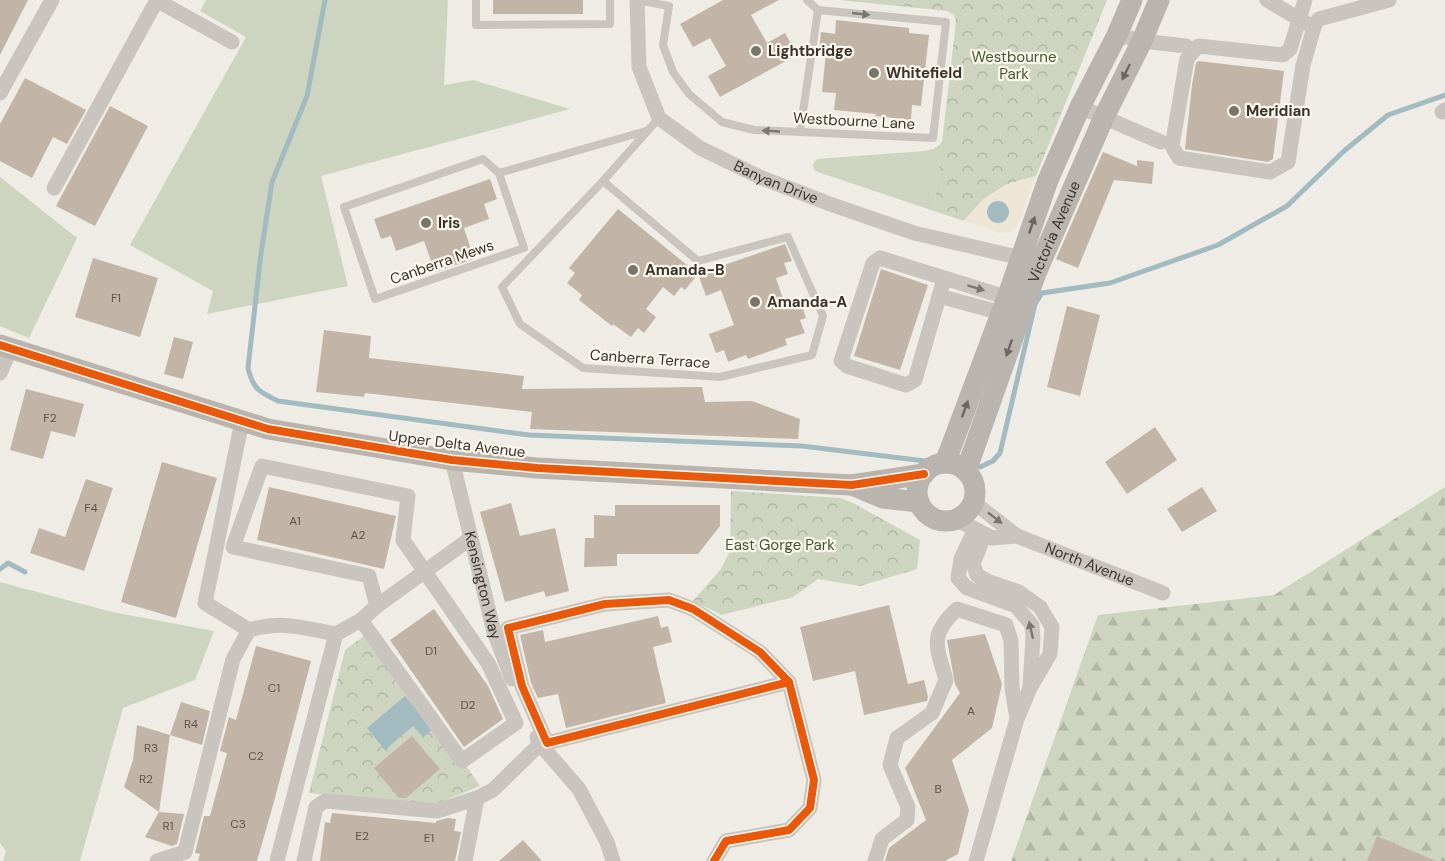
<svg xmlns="http://www.w3.org/2000/svg" width="1445" height="861" font-family="'DM Sans',sans-serif">
<style>
.grass{fill:#cdd5c0}
.forest{fill:url(#forest-firs)}
.park{fill:url(#park-crowns)}
.plaza{fill:#ede6d6}
.water{fill:#a1bbc1}
.lines{fill:none;stroke-linecap:round;stroke-linejoin:round}
.stream{stroke:#a1bbc1;stroke-width:5}
.building{fill:#c2b4a7}
.lane{stroke:#c9c5be;stroke-width:8}
.street{stroke:#c9c5be;stroke-width:15}
.secondary{stroke:#b9b5ae;stroke-width:21}
.cycleway-casing{stroke:#fbf7ee;stroke-width:11}
.cycleway{stroke:#e8590c;stroke-width:8}
.oneway{fill:#7a756d}
.oneway2{fill:#6d675f}
.poi-dot{fill:#79746c;stroke:#fbf7ee;stroke-width:2}
.labels{text-anchor:middle;dominant-baseline:central;stroke-width:4.5;stroke-linejoin:round;paint-order:stroke}
.number-label{font-size:12px;fill:#5c534a}
.poi-label{font-size:15px;font-weight:bold;fill:#3a332b;stroke:#fbf7ee;text-anchor:start}
.park-label{font-size:15px;fill:#42592f;stroke:#fbf7ee}
.street-label{font-size:15px;fill:#3a332b;stroke:#fbf7ee}
</style>
<defs>
<pattern id="forest-firs" width="22" height="20" patternUnits="userSpaceOnUse" patternTransform="scale(1.5)"><rect width="22" height="20" fill="#cdd5c0"/><path d="M5 1l3.5 6h-7zM16 11l3.5 6h-7z" fill="#b1b7a5"/></pattern>
<pattern id="park-crowns" width="20" height="18" patternUnits="userSpaceOnUse" patternTransform="scale(1.5)"><rect width="20" height="18" fill="#cdd5c0"/><path d="M2 6a3 3 0 1 1 6 0M12 15a3 3 0 1 1 6 0" fill="none" stroke="#b1b7a5"/></pattern>
</defs>
<rect width="100%" height="100%" fill="#efece5"/>
<!-- grass -->
<g class="grass">
<polygon points="206,0 448,0 444,85 473,80 570,109 321,176 348,286 207,314 213,291 130,245 246,37 200,11"/>
<path d="M942 143 934 211 815 171C812 166 813 163 817 159L924 151 933 149Z"/>
<polygon points="0,177 77,238 29,338 0,326"/>
<polygon points="0,582 112,612 214,631 195,680 123,708 80,861 3,861 6,851 0,843"/>
</g>
<!-- forest -->
<polygon class="forest" points="1445,487 1445,861 1011,861 1098,615 1274,595"/>
<!-- park -->
<g class="park">
<path d="M839 0H1107L1036 176C999 186 989 192 964 221L934 211 956 21 954 15 947 11Z"/>
<polygon points="731,491 841,498 855,504 920,540 917,569 860,586 818,579 793,597 722,615 693,601 721,569 730,551"/>
<polygon points="373,629 480,786 434,805 309,793 345,650"/>
</g>
<!-- plaza -->
<polygon class="plaza" points="1036,176 1018,224 1012,232 999,233 964,221 982,200 1007,184"/>
<!-- water -->
<g class="water">
<circle cx="998" cy="212" r="11"/>
<polygon points="405,696 433,729 423,737 413,726 385,750 367,728"/>
</g>
<g class="lines">
<!-- stream -->
<g class="stream">
<path d="M325 0 307 96 272 182 261 253 248 368C253 389 259 392 278 401L529 435 802 446 925 461"/>
<polyline points="980,467 993,461 1000,453 1035,304 1042,293 1110,283 1218,245 1287,206 1344,151 1388,115 1445,95"/>
<polyline points="0,569 8,563 25,572"/>
</g>
</g>
<!-- building -->
<g class="building">
<polygon points="0,0 28,0 0,55"/>
<rect x="493" y="0" width="90" height="14"/>
<polygon points="723,0 779,0 751,15 767,43 785,33 797,55 720,97 708,76 726,66 710,38 693,47 680,24"/>
<polygon points="836,20 909,28 909,33 929,35 921,106 912,105 911,120 875,116 876,114 834,110 836,93 822,92 826,53 819,52 821,32 835,34"/>
<polygon points="1198,61 1284,71 1273,159 1268,162 1185,149 1192,85 1196,63"/>
<polygon points="25,78 86,110 67,144 53,137 32,178 0,161 0,124"/>
<polygon points="110,106 148,126 95,226 56,206"/>
<polygon points="1103,152 1137,166 1137,160 1154,162 1152,184 1114,180 1078,268 1056,259"/>
<polygon points="490,179 497,199 484,204 489,219 464,228 474,259 435,272 424,241 396,251 391,236 381,239 374,219"/>
<polygon points="618,209 698,274 685,290 681,287 674,296 663,287 646,309 656,317 644,333 638,328 631,337 613,324 612,326 579,300 582,295 567,283 575,273 569,268"/>
<polygon points="785,244 792,261 784,263 788,274 776,278 785,305 800,299 806,318 800,320 805,333 785,339 787,345 748,359 746,355 728,362 724,350 716,353 709,334 734,325 721,290 706,296 698,274"/>
<polygon points="93,258 158,278 140,337 75,317"/>
<polygon points="881,269 928,285 900,370 854,356"/>
<polygon points="1067,306 1100,315 1080,396 1047,387"/>
<polygon points="324,330 371,336 369,358 524,376 522,389 702,387 705,402 752,401 800,419 798,439 530,429 532,412 365,393 364,397 316,392"/>
<polygon points="174,337 193,342 183,379 164,374"/>
<polygon points="26,389 84,404 75,437 51,431 43,459 10,450"/>
<polygon points="1155,427 1177,460 1127,494 1105,462"/>
<polygon points="162,462 217,478 176,618 121,602"/>
<polygon points="86,479 113,488 84,571 30,553 39,528 65,537"/>
<polygon points="269,487 396,516 384,569 257,540"/>
<polygon points="1202,487 1217,511 1182,532 1167,509"/>
<polygon points="511,503 520,536 555,528 569,591 546,597 544,591 505,602 480,512"/>
<polygon points="615,505 720,505 720,526 698,554 617,554 617,566 584,567 585,538 594,538 594,515 615,516"/>
<polygon points="889,605 908,684 924,680 928,697 927,701 864,715 855,671 813,681 800,627"/>
<polygon points="434,609 488,686 503,719 464,747 390,640"/>
<polygon points="658,616 661,628 668,626 672,642 653,647 666,703 566,728 558,694 538,698 531,683 520,635 543,630 545,642"/>
<polygon points="985,634 1002,684 992,728 952,760 969,810 958,854 945,861 885,861 889,848 926,820 905,768 960,693 955,684 947,640"/>
<polygon points="256,646 311,661 275,798 257,861 198,861 200,854 195,853 204,816 210,816 227,753 220,751 229,717 236,720"/>
<polygon points="181,702 210,711 202,745 170,735"/>
<polygon points="137,725 170,735 159,812 124,787 133,760"/>
<polygon points="412,736 440,769 406,798 399,798 374,768"/>
<polygon points="159,812 184,814 177,844 172,846 145,837"/>
<polygon points="332,813 436,823 436,821 448,818 456,819 454,831 461,832 455,861 320,861 325,822 330,823"/>
<polygon points="1377,836 1436,861 1367,861"/>
<polygon points="523,840 542,861 499,861"/>
</g>
<g class="lines">
<!-- lane -->
<g class="lane">
<polyline points="476,0 476,25 610,24 610,0"/>
<polyline points="637,0 669,6 663,45 673,72 689,94 722,122 754,130 933,138 946,22 818,10 807,0"/>
<polyline points="800,132 818,10"/>
<polyline points="499,173 483,159 344,207 375,299 524,248 499,173 646,131"/>
<polyline points="603,181 698,261 788,237 823,316 812,355 720,377 583,368 520,324 502,287 603,181 659,118"/>
</g>
<!-- street -->
<g class="street">
<polyline points="156,0 232,42"/>
<path id="s1" d="M637 0 639 67 659 118 700 148 762 178 830 204 914 233 1030 260"/>
<polyline points="1267,0 1306,23"/>
<polyline points="1305,0 1290,49 1283,55 1198,46 1187,59 1172,146 1179,158 1270,172 1288,162 1303,65 1315,24 1319,19 1389,0"/>
<polyline points="1117,35 1142,41 1186,46"/>
<polyline points="0,93 52,0"/>
<polyline points="1080,107 1161,142"/>
<polyline points="1442,112 1445,110"/>
<polyline points="54,188 157,0"/>
<polyline points="944,279 915,380 906,385 847,366 841,361 873,263 880,258 1015,300"/>
<polyline points="939,296 1009,315"/>
<polyline points="0,373 10,350"/>
<polyline points="242,421 205,603 249,630"/>
<path id="s2" d="M452 460 494 632 512 679"/>
<path id="s3" d="M972 501 1017 536 1163 593"/>
<polyline points="956,519 992,538 1017,536"/>
<polyline points="975,529 961,559 958,578 967,588 1016,606 1032,625 1033,638 1030,685"/>
<polyline points="361,620 462,761 516,723 488,663 403,540 408,496 262,466 233,547 369,576 377,606"/>
<polyline points="537,737 540,744 579,789 607,842 613,861"/>
<path d="M157 861 185 852 233 659 249 630C283 620 303 628 336 634"/>
<polyline points="277,861 336,634 361,620 377,606 471,538"/>
<polyline points="304,861 316,807 325,801 437,811 477,798 493,790 540,744"/>
<polyline points="465,861 477,798"/>
<polyline points="714,861 726,841 789,830 810,808 814,780 789,682 547,743 522,686 508,628 605,604 669,600 693,609 760,652 789,682"/>
<path d="M875 861 882 839 907 820 908 807 890 765 897 738 932 713 946 680C937 647 928 636 957 609L1006 625 1011 641 1012 688 1017 719"/>
<polyline points="976,861 1017,719 1030,688 1050,654 1052,627 1040,607 1019,592 987,581 977,575 973,564 985,534"/>
</g>
<!-- secondary -->
<g class="secondary">
<polyline points="0,345 268,429 452,460 537,468 852,485 924,474"/>
<polyline points="945,463 1007,298 1048,180 1080,107 1117,35 1132,0"/>
<circle cx="946" cy="492" r="29"/>
<path id="s4" d="M966 471 1036 273 1104 117 1142 41 1159 0"/>
<polyline points="852,485 883,498 919,502"/>
</g>
<!-- cycleway casing -->
<g class="cycleway-casing">
<g id="cycleway">
<polyline points="0,345 268,429 452,460 537,468 852,485 924,474"/>
<polyline points="714,861 726,841 789,830 810,808 814,780 789,682 547,743 522,686 508,628 605,604 669,600 693,609 760,652 789,682"/>
</g>
</g>
<!-- cycleway -->
<use href="#cycleway" class="cycleway"/>
</g>
<!-- one-way arrows -->
<defs><path id="oneway-solid" d="M-6-.8H1V-3.2L6.5 0L1 3.2V.8H-6Z" transform="scale(1.5)"/></defs>
<g class="oneway">
<use href="#oneway-solid" transform="translate(861 14) rotate(6)"/>
<use href="#oneway-solid" transform="translate(771 131) rotate(-177)"/>
<use href="#oneway-solid" transform="translate(976 288) rotate(17)"/>
<use href="#oneway-solid" transform="translate(995 518) rotate(38)"/>
<use href="#oneway-solid" transform="translate(1031 630) rotate(-103)"/>
</g>
<g class="oneway2">
<use href="#oneway-solid" transform="translate(1126 72) rotate(116)"/>
<use href="#oneway-solid" transform="translate(1032 225) rotate(-71)"/>
<use href="#oneway-solid" transform="translate(1009 348) rotate(109)"/>
<use href="#oneway-solid" transform="translate(965 409) rotate(-70)"/>
</g>
<!-- markers -->
<g class="poi-dot">
<circle cx="756" cy="51" r="6"/>
<circle cx="874" cy="73" r="6"/>
<circle cx="1234" cy="111" r="6"/>
<circle cx="426" cy="223" r="6"/>
<circle cx="633" cy="270" r="6"/>
<circle cx="755" cy="302" r="6"/>
</g>
<g class="labels">
<!-- number labels -->
<g class="number-label">
<text x="116" y="298">F1</text>
<text x="50" y="418">F2</text>
<text x="91" y="508">F4</text>
<text x="295" y="521">A1</text>
<text x="358" y="535">A2</text>
<text x="431" y="651">D1</text>
<text x="274" y="688">C1</text>
<text x="468" y="705">D2</text>
<text x="971" y="711">A</text>
<text x="191" y="724">R4</text>
<text x="151" y="748">R3</text>
<text x="256" y="756">C2</text>
<text x="146" y="779">R2</text>
<text x="938" y="789">B</text>
<text x="238" y="824">C3</text>
<text x="168" y="826">R1</text>
<text x="362" y="836">E2</text>
<text x="429" y="838">E1</text>
</g>
<!-- poi labels -->
<g class="poi-label">
<text x="768" y="51">Lightbridge</text>
<text x="886" y="73">Whitefield</text>
<text x="1246" y="111">Meridian</text>
<text x="438" y="223">Iris</text>
<text x="645" y="270">Amanda-B</text>
<text x="767" y="302">Amanda-A</text>
</g>
<!-- park labels -->
<g class="park-label">
<text x="1014" y="57">Westbourne<tspan x="1014" dy="17">Park</tspan></text>
<text x="780" y="545">East Gorge Park</text>
</g>
<!-- street labels -->
<g class="street-label">
<text transform="translate(854 121) rotate(3)">Westbourne Lane</text>
<text stroke="none"><textPath href="#s1" startOffset="256">Banyan Drive</textPath></text>
<text stroke="none"><textPath href="#s4" startOffset="255">Victoria Avenue</textPath></text>
<text transform="translate(442 262) rotate(-19)">Canberra Mews</text>
<text transform="translate(650 359) rotate(4)">Canberra Terrace</text>
<text transform="translate(457 444) rotate(7)">Upper Delta Avenue</text>
<text stroke="none"><textPath href="#s3" startOffset="135">North Avenue</textPath></text>
<text stroke="none"><textPath href="#s2" startOffset="129">Kensington Way</textPath></text>
</g>
</g>
</svg>
